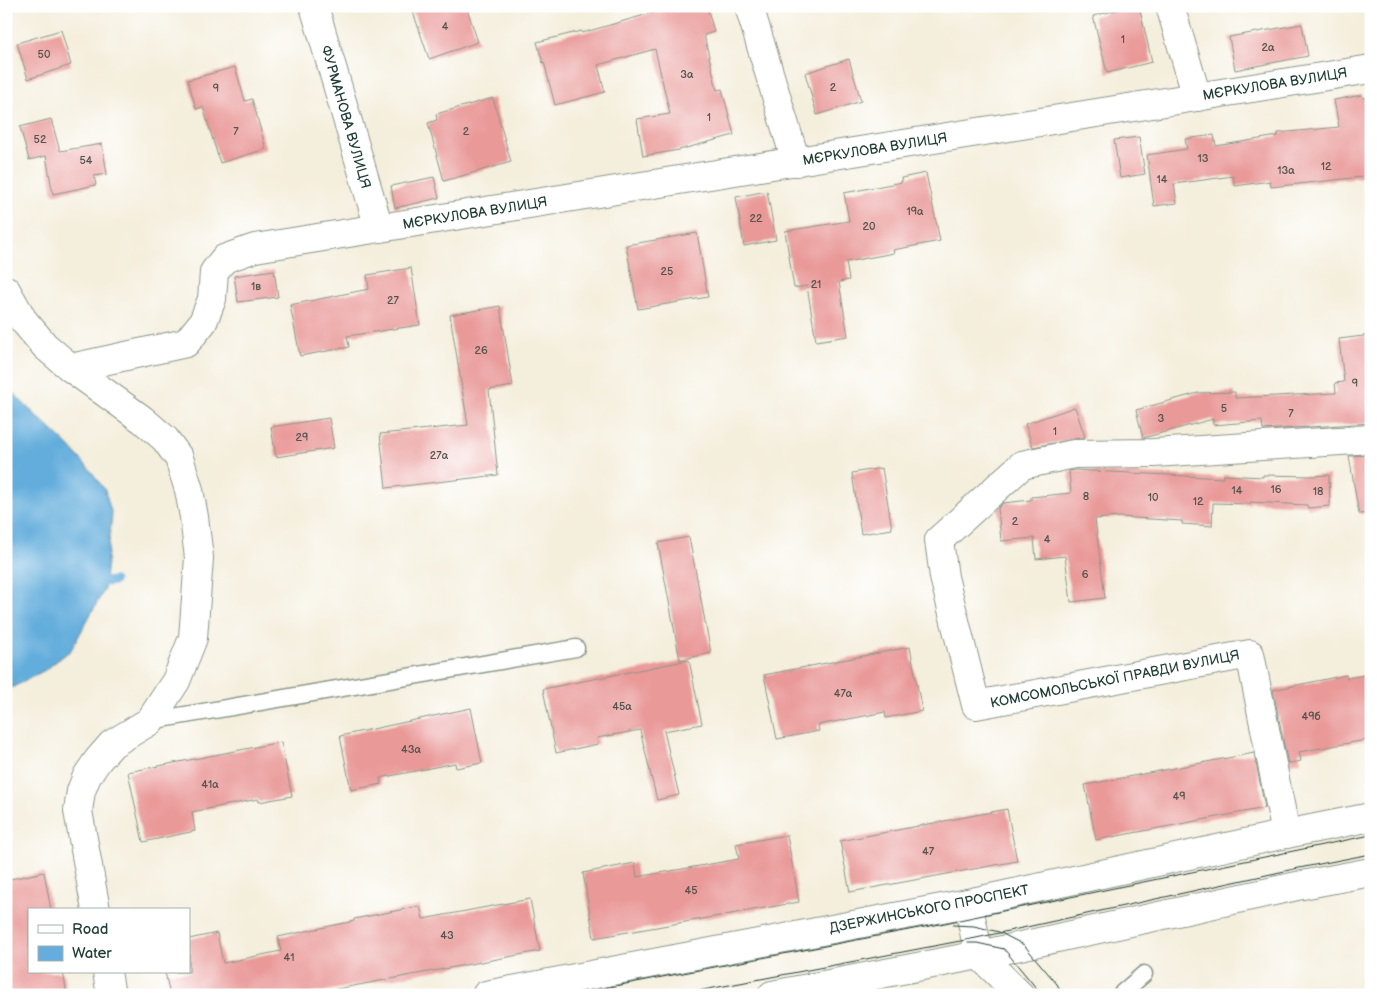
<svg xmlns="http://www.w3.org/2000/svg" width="1377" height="1001" font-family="'Balsamiq Sans',sans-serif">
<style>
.water{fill:#64addc;stroke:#427588}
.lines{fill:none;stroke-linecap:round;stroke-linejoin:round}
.stream{stroke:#64addc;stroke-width:9}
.building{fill:#e99998}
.service-casing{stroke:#8a9688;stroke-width:19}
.minor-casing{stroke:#8a9688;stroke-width:30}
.tertiary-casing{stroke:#8a9688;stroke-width:30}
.service{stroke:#fff;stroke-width:16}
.minor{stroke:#fff;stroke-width:28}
.tertiary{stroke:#fff;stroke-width:28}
.tram{stroke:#1f3d34;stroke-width:1}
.labels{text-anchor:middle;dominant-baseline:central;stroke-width:4.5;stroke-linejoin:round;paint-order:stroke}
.number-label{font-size:11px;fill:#52544d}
.street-label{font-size:14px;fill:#1f3d34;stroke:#fff}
</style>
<rect width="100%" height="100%" fill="#fff"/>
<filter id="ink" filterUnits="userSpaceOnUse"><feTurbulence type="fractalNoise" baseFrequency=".02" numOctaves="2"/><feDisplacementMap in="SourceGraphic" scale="10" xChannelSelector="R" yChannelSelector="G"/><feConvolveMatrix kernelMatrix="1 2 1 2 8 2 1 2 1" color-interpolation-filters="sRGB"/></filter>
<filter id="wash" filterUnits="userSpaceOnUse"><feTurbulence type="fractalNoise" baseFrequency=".0096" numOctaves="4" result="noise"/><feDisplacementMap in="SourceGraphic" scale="20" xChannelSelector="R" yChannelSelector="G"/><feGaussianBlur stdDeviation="1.12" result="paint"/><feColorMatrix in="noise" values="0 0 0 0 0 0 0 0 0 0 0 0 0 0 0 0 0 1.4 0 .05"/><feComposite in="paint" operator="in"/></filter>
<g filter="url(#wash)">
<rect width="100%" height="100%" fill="#f4eedc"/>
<!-- water -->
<polygon class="water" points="6,385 24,404 68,445 91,471 105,490 112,515 104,590 71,650 45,670 6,691"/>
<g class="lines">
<!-- stream -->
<polyline class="stream" points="94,583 114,581"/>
</g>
<g id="blocks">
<!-- building -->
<g class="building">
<polygon points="411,6 466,6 478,42 429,59"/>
<polygon points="676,6 707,6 714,32 704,35 717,90 722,89 734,135 679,150 643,156 637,119 670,114 655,49 598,65 605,92 555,105 544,62 543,63 537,42 581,31 582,33"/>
<polygon points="1133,6 1139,6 1152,62 1107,73 1093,16"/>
<polygon points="1302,24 1308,56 1235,70 1229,37"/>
<polygon points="61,30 71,65 28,79 17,43"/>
<polygon points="849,59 861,101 817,115 805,73"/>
<polygon points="235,67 245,101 252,99 266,149 220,163 203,107 196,109 188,80"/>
<polygon points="1362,95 1363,98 1371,97 1371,176 1271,187 1270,181 1235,186 1233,176 1174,184 1177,203 1154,206 1147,155 1187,149 1185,139 1214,135 1216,146 1278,136 1278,133 1339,127 1334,100"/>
<polygon points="493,98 511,162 444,181 428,123 437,120 436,114"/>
<polygon points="51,119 60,151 102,144 107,174 94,176 96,185 53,194 46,156 29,160 20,127"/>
<polygon points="1139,137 1145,174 1120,178 1114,140"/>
<polygon points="926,173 940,241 893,250 894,253 846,262 849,280 839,282 848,336 816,341 807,286 794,288 785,231 849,221 844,193 902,182 901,178"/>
<polygon points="434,177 439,198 395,208 391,186"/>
<polygon points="767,191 776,240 744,246 736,197"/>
<polygon points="697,233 708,297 638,309 626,245"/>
<polygon points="411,268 420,325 347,336 349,347 300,356 290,305 369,289 367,275"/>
<polygon points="274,270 278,297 238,302 234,276"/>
<polygon points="500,306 513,386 489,390 498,475 386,488 380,434 468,425 450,315"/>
<polygon points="1371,335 1371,423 1263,430 1262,421 1213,425 1213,419 1143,438 1136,410 1198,393 1235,392 1235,398 1336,393 1335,383 1344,382 1339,339"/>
<polygon points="1075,407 1085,437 1033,447 1025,424"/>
<polygon points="329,418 334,448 276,457 271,427"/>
<polygon points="1371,455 1371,513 1359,514 1349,456"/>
<polygon points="882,468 892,529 861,534 852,473"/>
<polygon points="1075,470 1223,478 1223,475 1263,477 1263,475 1311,476 1329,475 1330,506 1308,508 1307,505 1250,502 1250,504 1213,503 1212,526 1182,524 1182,521 1119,517 1095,519 1105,598 1071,602 1065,556 1036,559 1034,538 1001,541 998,508 1003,503 1031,500 1031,497 1071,493 1069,471"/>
<polygon points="689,537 711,653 680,660 658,543"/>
<polygon points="910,647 922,711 886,718 885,712 818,725 819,731 777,739 764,675"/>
<polygon points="689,660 702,724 664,731 679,795 657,800 640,730 597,738 598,744 556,753 543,689"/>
<polygon points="1371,674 1371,739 1299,752 1301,761 1288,764 1273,690 1346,675 1347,678"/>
<polygon points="471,708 482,763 456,768 455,763 380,778 381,784 351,790 340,736"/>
<polygon points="281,742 292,796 259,802 258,799 192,812 195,831 143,842 128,772"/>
<polygon points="1254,753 1265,808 1096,840 1085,785"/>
<polygon points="1007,809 1017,861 850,892 840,841"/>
<polygon points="787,835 799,902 594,938 583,873 635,863 637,877 739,859 736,844"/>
<polygon points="44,872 51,910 29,910 29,972 63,972 67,995 6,995 6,880"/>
<polygon points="530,899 540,951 305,995 170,995 165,972 189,972 189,939 217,933 223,963 281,951 278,937 354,921 354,919 420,906 423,919"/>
</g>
</g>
</g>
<g filter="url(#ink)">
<use href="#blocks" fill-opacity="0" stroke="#8a9688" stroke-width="1"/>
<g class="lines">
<!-- service casing -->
<g class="service-casing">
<g id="service">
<polyline points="150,721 576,648"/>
<polyline points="1123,995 1122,993 1144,974"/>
</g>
</g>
<!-- minor casing -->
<g class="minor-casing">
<g id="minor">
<polyline points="314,6 379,228"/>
<polyline points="749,6 796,162"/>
<polyline points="1170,6 1197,97"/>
<polyline points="71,368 186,343 203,322 212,299 214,272 224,259 255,248 1371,69"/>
<polyline points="1286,834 1250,654 976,705 944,577 939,540 1022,465 1074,454 1154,453 1371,439"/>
<polyline points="968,903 979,955 1020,995"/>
</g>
</g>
<!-- tertiary casing -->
<g class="tertiary-casing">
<g id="tertiary">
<polyline points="6,290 23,320 45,346 71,368 143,420 165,439 179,458 189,490 194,517 199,558 193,638 176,681 150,721 112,744 98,760 87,776 81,791 78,811 96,910"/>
<polyline points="107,972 111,995"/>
<polyline points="486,995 968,903 1286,834 1371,817"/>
<polyline points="772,995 979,955 1297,886 1371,872"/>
</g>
</g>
<!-- service -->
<use href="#service" class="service"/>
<!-- minor -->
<use href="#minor" class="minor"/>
<!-- tertiary -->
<use href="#tertiary" class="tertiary"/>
<!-- tram -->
<g class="tram">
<polyline points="953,925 974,926 999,932 1024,945 1057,984 1063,995"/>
<polyline points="968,943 977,943 1004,949 1042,995"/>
<polyline points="568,995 935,925 1371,835"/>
<polyline points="677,995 976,938 1294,869 1371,854"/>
</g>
</g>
</g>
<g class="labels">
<!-- number labels -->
<g class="number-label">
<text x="445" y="26">4</text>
<text x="1123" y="39">1</text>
<text x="1268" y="47">2а</text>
<text x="44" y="54">50</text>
<text x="687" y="74">3а</text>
<text x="833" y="87">2</text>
<text x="216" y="88">9</text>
<text x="709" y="117">1</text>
<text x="236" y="131">7</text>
<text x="466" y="131">2</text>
<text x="40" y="139">52</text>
<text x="1203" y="158">13</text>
<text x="86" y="160">54</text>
<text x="1326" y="166">12</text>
<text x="1286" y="170">13а</text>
<text x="1162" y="179">14</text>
<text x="915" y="211">19а</text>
<text x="756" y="218">22</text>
<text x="869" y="226">20</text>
<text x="667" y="271">25</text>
<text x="816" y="284">21</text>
<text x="256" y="286">1в</text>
<text x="393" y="300">27</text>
<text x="481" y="350">26</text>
<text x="1355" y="383">9</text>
<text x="1224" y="408">5</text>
<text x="1291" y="413">7</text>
<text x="1161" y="418">3</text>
<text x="1055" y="431">1</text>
<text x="302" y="437">29</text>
<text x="439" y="455">27а</text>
<text x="1276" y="489">16</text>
<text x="1237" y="490">14</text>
<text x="1318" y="491">18</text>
<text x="1086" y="496">8</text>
<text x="1153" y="497">10</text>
<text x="1198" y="501">12</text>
<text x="1015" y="521">2</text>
<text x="1047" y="539">4</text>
<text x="1085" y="574">6</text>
<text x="843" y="693">47а</text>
<text x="622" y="706">45а</text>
<text x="1311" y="716">49б</text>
<text x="411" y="749">43а</text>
<text x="210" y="784">41а</text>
<text x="1179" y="796">49</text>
<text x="928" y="851">47</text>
<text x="691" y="890">45</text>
<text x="447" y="935">43</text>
<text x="289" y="957">41</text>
</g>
<!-- street labels -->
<g class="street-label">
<text transform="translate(1275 84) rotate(-9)">МЄРКУЛОВА ВУЛИЦЯ</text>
<text transform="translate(346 117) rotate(74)">ФУРМАНОВА ВУЛИЦЯ</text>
<text transform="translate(875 149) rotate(-9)">МЄРКУЛОВА ВУЛИЦЯ</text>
<text transform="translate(475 213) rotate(-9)">МЄРКУЛОВА ВУЛИЦЯ</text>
<text transform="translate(1115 679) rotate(-11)">КОМСОМОЛЬСЬКОЇ ПРАВДИ ВУЛИЦЯ</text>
<text transform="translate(929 909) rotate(-11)">ДЗЕРЖИНСЬКОГО ПРОСПЕКТ</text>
</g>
</g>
<!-- margin -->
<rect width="1377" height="1001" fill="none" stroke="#fff" stroke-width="25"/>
<!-- legend -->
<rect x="28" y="908" width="162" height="65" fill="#ffffff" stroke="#a5b1ae"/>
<rect x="38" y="925" width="25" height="8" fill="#ffffff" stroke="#a5b1ae"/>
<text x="72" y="934" font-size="15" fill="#1f3d34">Road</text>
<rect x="38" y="946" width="25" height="15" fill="#64addc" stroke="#a5b1ae"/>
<text x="72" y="958" font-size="15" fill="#1f3d34">Water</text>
</svg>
